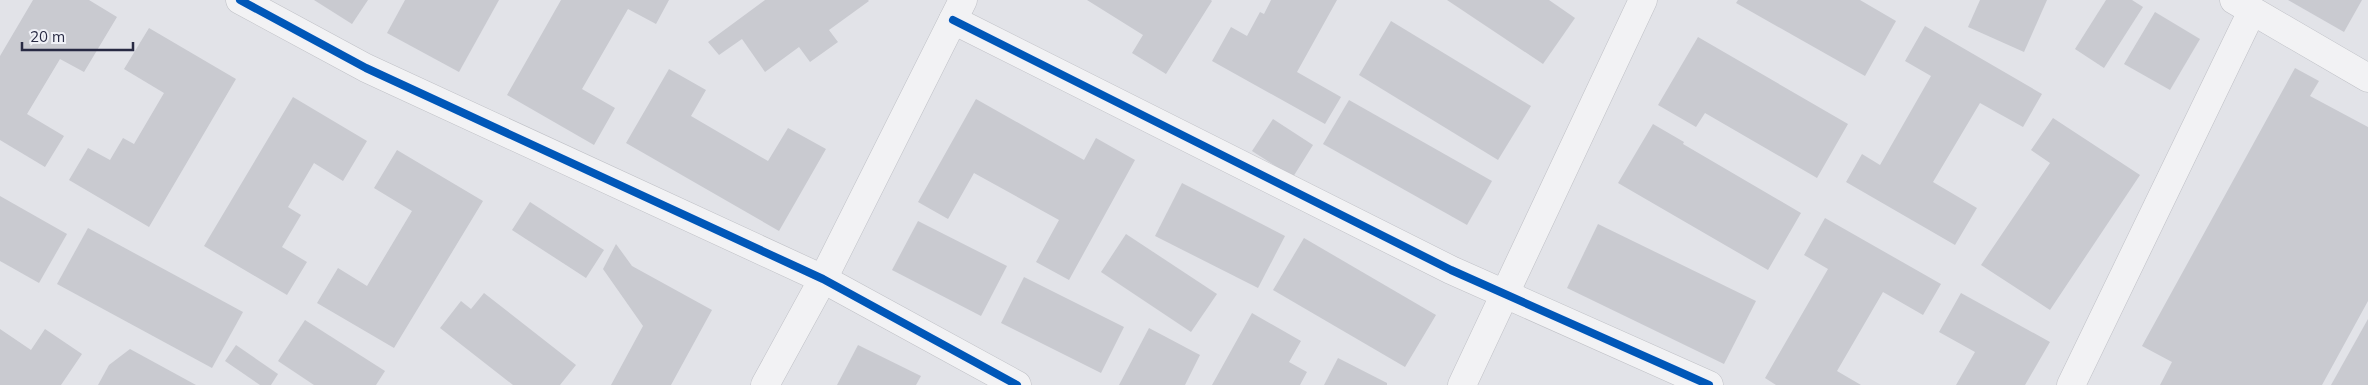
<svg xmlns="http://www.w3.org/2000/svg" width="2368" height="385" font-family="Mulish,sans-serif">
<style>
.building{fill:#c9cad0}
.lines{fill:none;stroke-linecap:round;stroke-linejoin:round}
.street-casing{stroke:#bfc0c6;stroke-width:29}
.street{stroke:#f2f2f4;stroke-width:28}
.cycleway-casing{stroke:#f0f1f7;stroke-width:11}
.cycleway{stroke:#0057b8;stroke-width:8}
</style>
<rect width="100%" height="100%" fill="#e2e3e8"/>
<!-- building -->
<g class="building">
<polygon points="33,0 89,0 117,17 84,72 60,59 27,114 64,136 45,167 0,140 0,56"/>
<polygon points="314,0 368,0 352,24"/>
<polygon points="405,0 499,0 459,72 387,33"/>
<polygon points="561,0 669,0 656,24 628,9 582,89 615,108 594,145 507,95"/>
<polygon points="765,0 868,0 869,1 829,30 838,42 810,62 799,47 765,72 742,39 719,55 708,42"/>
<polygon points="1087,0 1211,0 1212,1 1166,74 1132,53 1143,35"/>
<polygon points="1271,0 1337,0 1297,72 1341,97 1325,124 1212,61 1231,27 1247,36 1260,12 1264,14"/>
<polygon points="1447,0 1549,0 1575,18 1543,64"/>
<polygon points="1738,0 1860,0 1896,21 1865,76 1736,3"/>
<polygon points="1980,0 2047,0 2024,52 1968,27"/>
<polygon points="2106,0 2132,0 2143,7 2104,68 2075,49"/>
<polygon points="2288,0 2362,0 2344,32"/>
<polygon points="2155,12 2200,39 2170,90 2124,64"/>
<polygon points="1391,21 1531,106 1498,160 1359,75"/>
<polygon points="1925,26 2042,94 2023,127 1980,103 1933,182 1977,208 1955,245 1846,182 1862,154 1880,165 1931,76 1905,61"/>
<polygon points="149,28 236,79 149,227 69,180 88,148 110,160 123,138 134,144 164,93 124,69"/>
<polygon points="1698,37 1848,124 1817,178 1705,113 1696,127 1658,105"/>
<polygon points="2295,68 2319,81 2310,96 2368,127 2368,301 2322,385 2160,385 2172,362 2142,346"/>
<polygon points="669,69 706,90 691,116 768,161 788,128 826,149 779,231 626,143"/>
<polygon points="293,97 367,141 343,181 314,163 288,207 301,215 282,247 307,262 287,295 204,246"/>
<polygon points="976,99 1084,160 1096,138 1135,160 1069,280 1036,262 1059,220 974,173 948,219 918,202"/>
<polygon points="1349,100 1492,181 1467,225 1323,144"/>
<polygon points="2053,118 2140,175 2050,310 1981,265 2050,163 2031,150"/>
<polygon points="1273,119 1313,145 1293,177 1252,151"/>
<polygon points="1653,124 1684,142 1683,144 1801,213 1768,270 1618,183"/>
<polygon points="397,150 483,201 394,348 317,303 338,268 367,286 412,211 374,188"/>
<polygon points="1182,183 1285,236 1258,288 1155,236"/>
<polygon points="0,196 67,234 39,283 0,261"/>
<polygon points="530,202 604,250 586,278 512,230"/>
<polygon points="1825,218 1941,284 1923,315 1883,292 1837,371 1861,385 1776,385 1765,378 1828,269 1804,255"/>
<polygon points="918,221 1007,266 981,316 892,270"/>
<polygon points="1598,224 1756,301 1724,364 1567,288"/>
<polygon points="88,228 243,312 212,368 57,284"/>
<polygon points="1126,234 1217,294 1191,332 1101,272"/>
<polygon points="1304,238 1436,315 1405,367 1273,290"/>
<polygon points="616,244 632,266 712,310 671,385 611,385 643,326 603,269"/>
<polygon points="1024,277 1124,327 1101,373 1001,323"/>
<polygon points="484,293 576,365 560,385 513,385 440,328 461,301 471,309"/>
<polygon points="1961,293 2050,342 2025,385 1956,385 1975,352 1939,332"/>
<polygon points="1252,313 1301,341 1289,362 1307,372 1300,385 1212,385"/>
<polygon points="2368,319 2368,385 2331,385"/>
<polygon points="305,320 385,371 376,385 314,385 278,361"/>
<polygon points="1149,328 1200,355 1185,385 1119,385"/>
<polygon points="0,329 31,350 45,329 82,354 61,385 0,385"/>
<polygon points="236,345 278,374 271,385 260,385 225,361"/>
<polygon points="858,345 921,376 916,385 837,385"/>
<polygon points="130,349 196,385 98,385 109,365"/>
<polygon points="1338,358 1387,383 1387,385 1324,385"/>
</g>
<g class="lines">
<!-- street casing -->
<g class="street-casing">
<g id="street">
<polyline points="240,0 366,68 823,279 1017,385"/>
<polyline points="2234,0 2368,78"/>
<polyline points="953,20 1451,270 1709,385"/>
<polyline points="765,385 823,279 963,0"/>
<polyline points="1462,385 1643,0"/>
<polyline points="2071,385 2252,11"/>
</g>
</g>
<!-- street -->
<use href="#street" class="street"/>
<!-- cycleway casing -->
<g class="cycleway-casing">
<g id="cycleway">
<polyline points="240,0 366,68 823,279 1017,385"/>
<polyline points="953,20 1451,270 1709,385"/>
</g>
</g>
<!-- cycleway -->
<use href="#cycleway" class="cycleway"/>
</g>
<!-- scale -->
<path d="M22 42v8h111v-8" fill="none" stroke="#282a43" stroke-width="2.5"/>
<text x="30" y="42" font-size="15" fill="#282a43" stroke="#f0f1f7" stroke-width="4" paint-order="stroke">20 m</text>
</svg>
